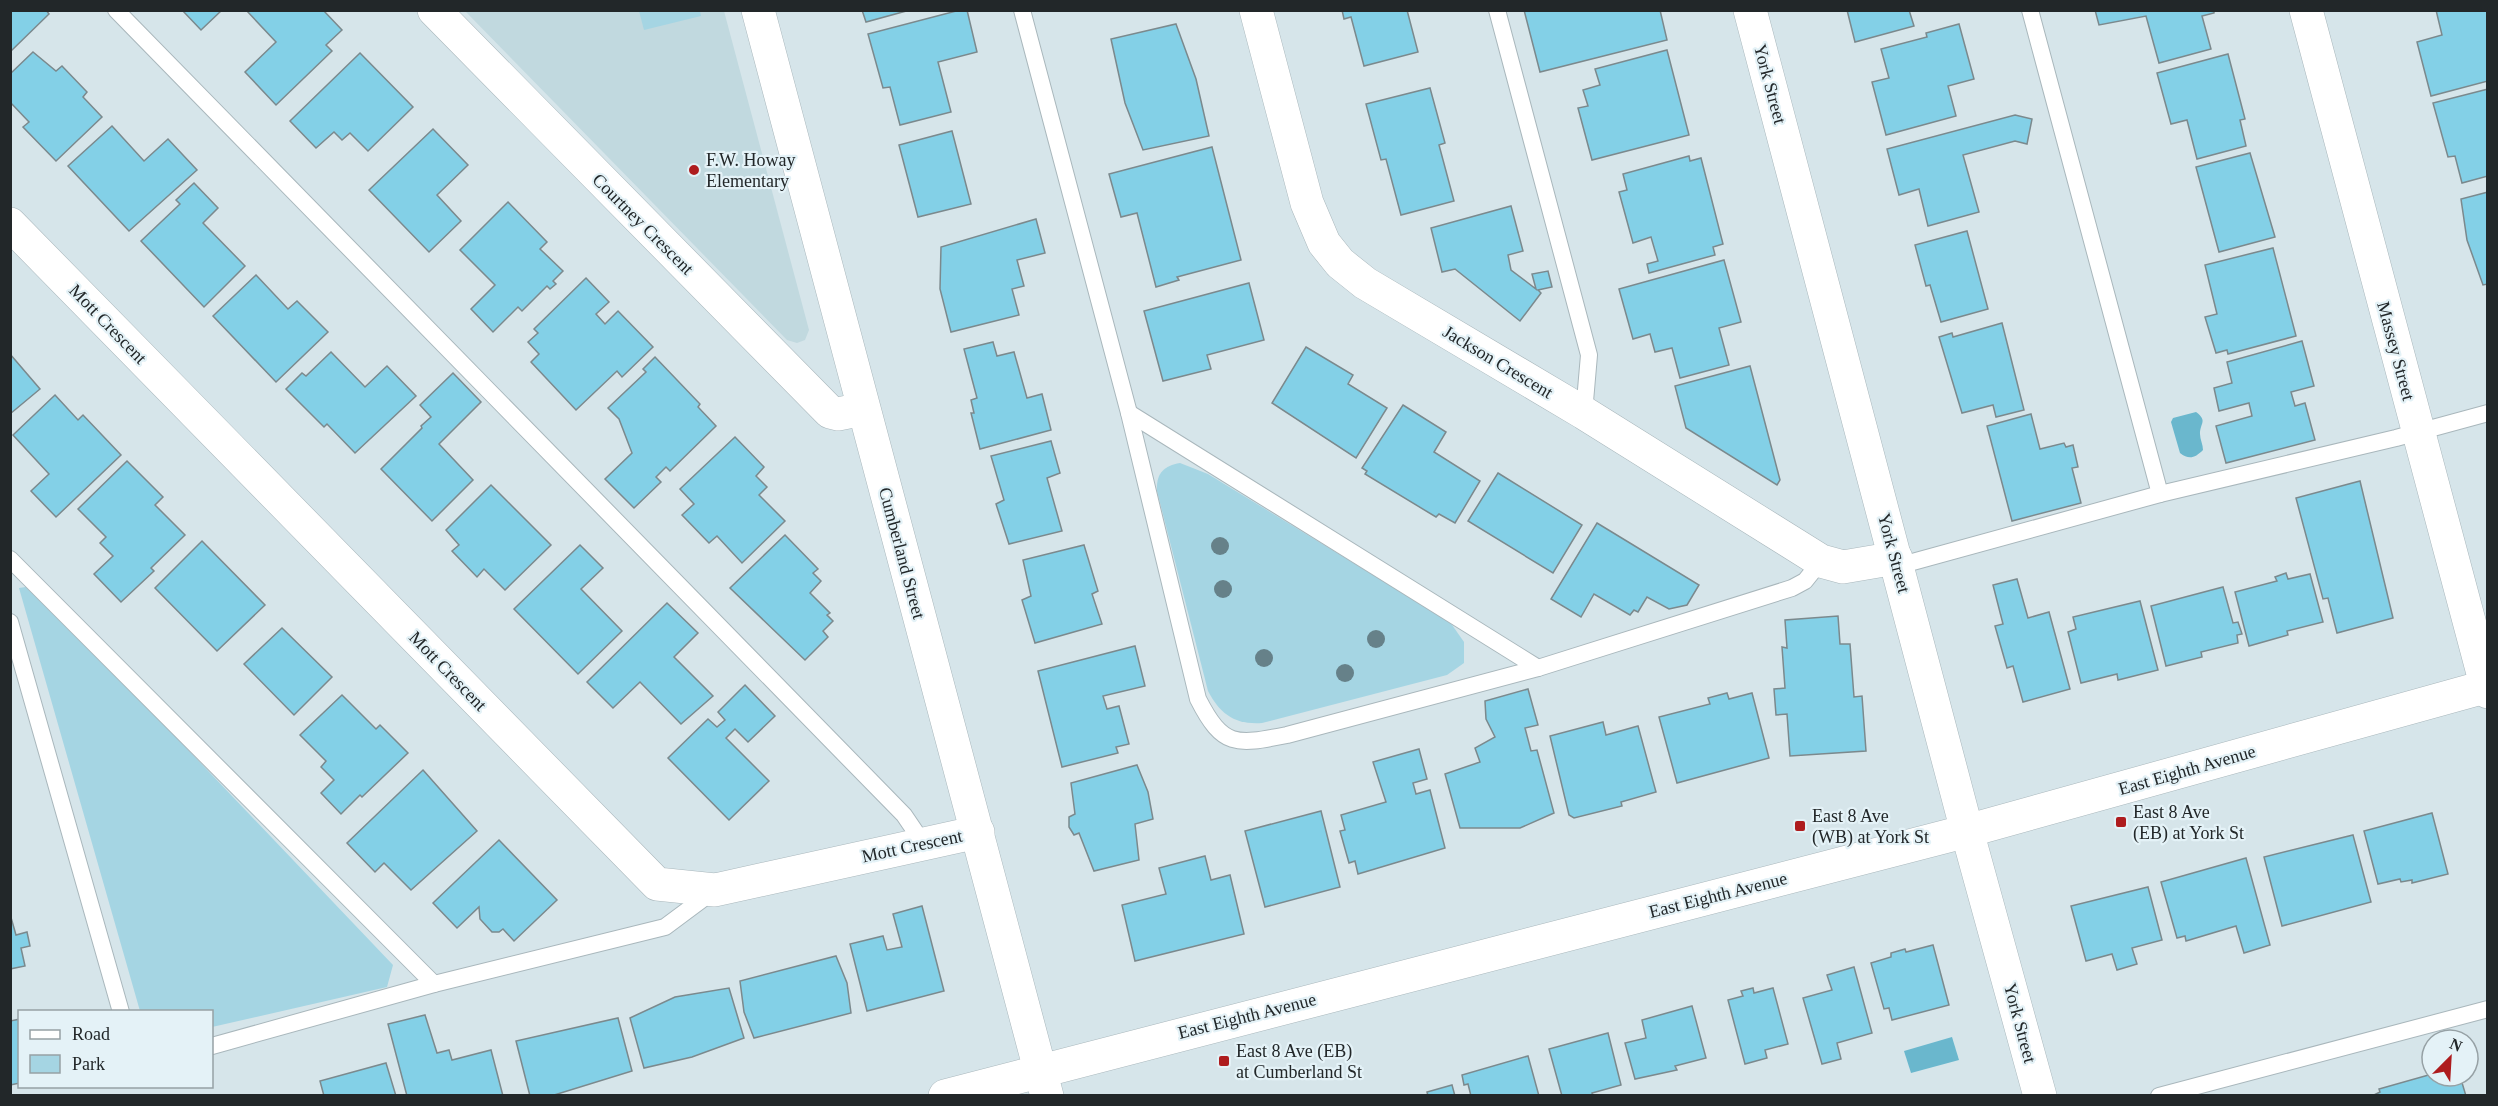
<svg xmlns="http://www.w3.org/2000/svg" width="2498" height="1106" font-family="'Times New Roman',serif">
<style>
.built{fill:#c1d9df}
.green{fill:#a5d5e3}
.water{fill:#6ab7cd}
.building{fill:#83d0e7;stroke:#7b898d;stroke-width:1.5}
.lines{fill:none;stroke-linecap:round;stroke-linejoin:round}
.lane-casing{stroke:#a9b7bc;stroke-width:18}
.street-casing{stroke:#a9b7bc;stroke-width:34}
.secondary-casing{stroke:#a9b7bc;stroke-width:34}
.lane{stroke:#fff;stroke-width:16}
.street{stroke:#fff;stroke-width:33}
.secondary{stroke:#fff;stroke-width:33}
.tree{fill:#668189}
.poi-dot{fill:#ae1c1e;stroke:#e4f2f7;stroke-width:2}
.labels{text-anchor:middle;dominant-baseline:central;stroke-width:4.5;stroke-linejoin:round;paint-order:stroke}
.street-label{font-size:18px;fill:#222729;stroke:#e4f2f7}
.poi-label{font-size:18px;fill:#222729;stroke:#e4f2f7;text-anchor:start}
</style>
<rect width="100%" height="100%" fill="#d6e5ea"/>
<!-- built -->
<polygon class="built" points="465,11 724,11 809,330 805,340 797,343 787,340"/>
<!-- green -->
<g class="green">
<polygon points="639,11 700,11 701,16 644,30"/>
<path d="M1180 463 1208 474 1450 622 1464 642V663L1447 675 1262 723C1235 725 1220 714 1208 691L1157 491C1156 474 1163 466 1180 463Z"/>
<polygon points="32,586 393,965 387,987 212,1027 212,1012 140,1011 19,588"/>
</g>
<!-- water -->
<g class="water">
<path d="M2196 412C2208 421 2200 423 2200 434 2200 439 2203 445 2203 450 2195 458 2189 460 2180 453L2171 422 2173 418Z"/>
<polygon points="1952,1037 1959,1060 1911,1073 1904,1051"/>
</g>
<!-- building -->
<g class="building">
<polygon points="10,10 46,10 49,14 10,52"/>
<polygon points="182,10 222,10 201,30"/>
<polygon points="246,10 323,10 342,30 326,45 332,51 276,105 245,72 276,42"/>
<polygon points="862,10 910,10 866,22"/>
<polygon points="960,10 967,10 977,52 938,62 951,112 900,125 890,87 883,88 868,34"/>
<polygon points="1342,10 1407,10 1418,52 1364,66 1351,17 1344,19"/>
<polygon points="1524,10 1660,10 1667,40 1540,72"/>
<polygon points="1847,10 1909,10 1914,26 1855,42"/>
<polygon points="2095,10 2214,10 2214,13 2202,16 2211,49 2159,63 2146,16 2099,25"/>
<polygon points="2436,10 2488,10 2488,81 2431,96 2417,42 2442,35"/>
<polygon points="1176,24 1196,79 1209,136 1143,150 1125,103 1111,39"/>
<polygon points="1959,24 1974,79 1948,86 1956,116 1886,135 1872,82 1889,78 1881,49 1927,37 1926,33"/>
<polygon points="1667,50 1689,135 1592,160 1578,108 1588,106 1583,90 1600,85 1595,69"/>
<polygon points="33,52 56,71 62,66 87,92 83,97 102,117 56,161 23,127 29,122 10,102 10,74"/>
<polygon points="360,53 413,107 368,151 350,133 342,140 334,132 316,148 290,121"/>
<polygon points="2228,54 2245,119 2240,120 2246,146 2197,159 2187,120 2171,124 2157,73"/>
<polygon points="1430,88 1445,143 1439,145 1454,201 1401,215 1386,159 1381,160 1366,104"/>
<polygon points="2488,89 2488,176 2462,183 2455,156 2448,157 2433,103"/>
<polygon points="2015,115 2032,119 2027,144 2015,141 1963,155 1979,212 1928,226 1919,189 1899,195 1887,149"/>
<polygon points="112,126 144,161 168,139 197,170 129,231 68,166"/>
<polygon points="433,129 468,165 437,195 461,221 429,252 369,190"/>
<polygon points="952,131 971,204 918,217 899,145"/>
<polygon points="1212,147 1241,260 1177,277 1179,280 1156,287 1137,213 1121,217 1109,174"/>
<polygon points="2250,153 2275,237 2219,252 2196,167"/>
<polygon points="1689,156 1690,161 1701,158 1723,244 1713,247 1715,255 1649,273 1647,264 1658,261 1651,237 1633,243 1619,192 1627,190 1623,174"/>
<polygon points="194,183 218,208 203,223 245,266 204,307 141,241 180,204 176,200"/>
<polygon points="2488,192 2488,284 2483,285 2467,240 2461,199"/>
<polygon points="508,202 547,242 540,249 563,271 553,281 556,284 550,289 547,286 522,311 518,307 493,332 471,309 495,285 460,250"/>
<polygon points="1511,206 1523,251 1508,255 1511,270 1536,289 1532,274 1548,271 1552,287 1538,290 1541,293 1520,321 1455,269 1442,272 1431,228"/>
<polygon points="1036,219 1045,253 1017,260 1024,286 1012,289 1019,315 951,332 940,289 941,247"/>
<polygon points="1967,231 1988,309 1941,322 1930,285 1926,286 1915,245"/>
<polygon points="2273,248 2296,336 2228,354 2227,350 2216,353 2205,317 2217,314 2205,265"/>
<polygon points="1724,260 1741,322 1719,328 1729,365 1680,378 1672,348 1655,352 1650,334 1633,339 1619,289"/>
<polygon points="256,275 288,309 297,301 328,332 276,382 213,316"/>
<polygon points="586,278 609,302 596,314 605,324 618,311 653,347 622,377 617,371 576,410 531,362 539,354 528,342 538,333 534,329"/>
<polygon points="1249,283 1264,340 1207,355 1211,369 1163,381 1144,311"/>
<polygon points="2002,323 2024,410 1996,417 1993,405 1962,413 1939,337 1952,333 1953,337"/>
<polygon points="2302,341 2314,386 2291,392 2295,406 2305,403 2315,440 2226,463 2216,426 2252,416 2249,403 2219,411 2214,388 2232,383 2227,362"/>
<polygon points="993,342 997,356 1014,352 1027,398 1042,394 1051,430 980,449 971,413 974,413 971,400 977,398 964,349"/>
<polygon points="1306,347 1353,375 1348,384 1387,408 1356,458 1272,403"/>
<polygon points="331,352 365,387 387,366 416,396 355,453 327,424 324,427 286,389 302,373 306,376"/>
<polygon points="10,354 40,389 10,414"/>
<polygon points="655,357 700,404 698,407 716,426 670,471 666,467 656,477 661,482 634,508 605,479 632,453 619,419 608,408 646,372 643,369"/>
<polygon points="1750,366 1780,480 1777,485 1686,428 1675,386"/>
<polygon points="453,373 481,402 439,444 473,480 432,521 381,469 422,428 421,426 431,417 420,405"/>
<polygon points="55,395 78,420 83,415 121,455 56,517 31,491 49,474 13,435"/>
<polygon points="1403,405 1446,432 1434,452 1480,481 1455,523 1439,514 1436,517 1365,474 1367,471 1362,468"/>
<polygon points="2031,414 2040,449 2064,443 2066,447 2073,445 2078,467 2072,468 2081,503 2012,521 1987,426"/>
<polygon points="735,437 764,467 756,476 767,487 759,495 785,521 742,563 717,536 709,543 682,515 694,504 680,489"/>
<polygon points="1051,441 1060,473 1047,478 1062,531 1009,544 996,504 1004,500 991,456"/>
<polygon points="127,461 163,497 155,505 185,535 151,568 154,571 121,602 94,574 113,556 100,543 106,537 78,509"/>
<polygon points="1498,473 1582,525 1553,573 1468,521"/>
<polygon points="2360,481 2393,618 2337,633 2328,598 2323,599 2296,498"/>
<polygon points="491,485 551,545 505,590 484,569 477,577 452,551 459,545 446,530"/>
<polygon points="1597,523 1699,585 1687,605 1669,609 1647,597 1638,612 1634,610 1630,615 1594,594 1581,617 1551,599"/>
<polygon points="785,535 818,569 813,573 821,581 810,593 830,613 827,615 833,621 823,631 828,637 805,660 730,588"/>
<polygon points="202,541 265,605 217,651 155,588"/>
<polygon points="580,545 603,568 581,589 622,631 578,674 514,609"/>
<polygon points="1084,545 1098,591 1092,594 1102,624 1035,643 1022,600 1031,596 1023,560"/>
<polygon points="2286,573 2288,579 2310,574 2323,622 2287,631 2288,635 2249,646 2235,592 2277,581 2275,577"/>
<polygon points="2017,579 2028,618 2049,612 2070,689 2023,702 2013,666 2007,668 1995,626 2003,624 1993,585"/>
<polygon points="2223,587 2233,623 2238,622 2242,634 2237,635 2238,643 2201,652 2202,657 2166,666 2151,606"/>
<polygon points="2140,601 2158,670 2118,680 2117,674 2081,683 2068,632 2076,629 2073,617"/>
<polygon points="667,603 698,633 674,657 713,696 681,724 640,682 613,708 587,682"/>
<polygon points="1838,616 1840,644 1850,644 1854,697 1862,696 1866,751 1790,756 1787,714 1776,715 1774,689 1785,688 1782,647 1787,648 1785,620"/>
<polygon points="282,628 332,677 294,715 244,664"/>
<polygon points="1135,646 1145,686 1103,696 1107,709 1119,706 1129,744 1116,747 1118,753 1062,767 1038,671"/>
<polygon points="745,685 775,716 748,742 735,729 726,738 769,781 729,820 668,758 708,719 717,727 725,720 718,712"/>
<polygon points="1528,689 1538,725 1525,728 1531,751 1537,750 1554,813 1520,828 1460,828 1445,774 1480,762 1475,748 1495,737 1486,719 1485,701"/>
<polygon points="1727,693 1729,699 1752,693 1769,758 1677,783 1659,717 1710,704 1708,698"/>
<polygon points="342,695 376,729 380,725 408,753 362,797 360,795 341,814 321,793 334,780 321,767 326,761 300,735"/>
<polygon points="1603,722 1606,735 1638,726 1656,792 1621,802 1622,806 1574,818 1569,815 1550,736"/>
<polygon points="1419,749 1427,779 1413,783 1416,794 1430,790 1445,848 1358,874 1355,861 1349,863 1340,831 1345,830 1341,815 1386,802 1373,762"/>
<polygon points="1137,765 1148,792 1153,819 1135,824 1139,860 1094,871 1079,833 1074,835 1069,827 1069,817 1075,814 1071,783"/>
<polygon points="423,770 477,831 411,890 384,863 375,872 347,843"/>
<polygon points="1321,811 1340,887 1265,907 1245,831"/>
<polygon points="2432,813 2448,874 2412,883 2412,880 2401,882 2400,879 2378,884 2364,831"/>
<polygon points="2353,835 2371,902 2282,926 2264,857"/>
<polygon points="499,840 557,900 514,941 503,929 499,932 492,932 480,919 479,907 457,928 433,903"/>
<polygon points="1205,856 1211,880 1230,875 1244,934 1135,961 1122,905 1166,894 1159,868"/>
<polygon points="2246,858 2270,945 2244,953 2236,926 2186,941 2185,936 2177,938 2161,882"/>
<polygon points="2148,887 2162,940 2132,948 2137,964 2117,970 2112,954 2086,961 2071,906"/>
<polygon points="922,906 944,991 867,1011 850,944 883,936 887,950 902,947 893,914"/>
<polygon points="10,914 16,935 27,932 30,946 21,948 25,966 10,969"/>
<polygon points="1933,945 1949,1005 1892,1020 1889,1008 1884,1009 1871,963 1891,957 1891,953 1905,949 1906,952"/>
<polygon points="836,956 847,983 851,1013 754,1038 744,1012 740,981"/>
<polygon points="1854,967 1872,1033 1837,1043 1841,1059 1822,1064 1803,998 1832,990 1827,975"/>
<polygon points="729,988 744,1038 692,1057 644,1068 630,1018 675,997"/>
<polygon points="1753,988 1754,993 1773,988 1788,1044 1765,1050 1767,1058 1745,1064 1728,1000 1743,996 1741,991"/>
<polygon points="1692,1006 1706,1058 1675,1066 1677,1070 1635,1079 1625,1043 1646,1038 1642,1020"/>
<polygon points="425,1015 437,1053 449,1050 452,1060 491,1050 503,1096 407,1096 388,1024"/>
<polygon points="618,1018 632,1071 551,1096 530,1096 516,1041"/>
<polygon points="20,1019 20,1083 10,1085 10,1021"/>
<polygon points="1608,1033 1621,1085 1592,1093 1593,1096 1562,1096 1549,1049"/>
<polygon points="1528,1056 1539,1096 1471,1096 1468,1084 1464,1085 1462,1075"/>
<polygon points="386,1063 396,1096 324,1096 320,1081"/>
<polygon points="2432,1074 2460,1076 2466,1096 2372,1096 2380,1092 2379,1089"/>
<polygon points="1452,1085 1455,1096 1428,1096 1427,1092"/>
</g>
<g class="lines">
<!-- lane casing -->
<g class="lane-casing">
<g id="lane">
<polyline points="116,10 904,815 923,843"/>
<path d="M1022 10 1129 413 1198 699C1223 748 1236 745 1287 735L1538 668 1792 588 1805 581 1821 561"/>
<polyline points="1497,10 1589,355 1584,413"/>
<polyline points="2030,10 2160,494"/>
<polyline points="1129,413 1538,668"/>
<polyline points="10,559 434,984"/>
<polyline points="1898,566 2160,494 2396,438 2488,413"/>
<polyline points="10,622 121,1012"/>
<polyline points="212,1046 434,984 665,927 712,892"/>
<polyline points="2159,1096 2488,1009"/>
</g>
</g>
<!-- street casing -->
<g class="street-casing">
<g id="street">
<polyline points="434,10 830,412 838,414 863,409"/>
<polyline points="758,10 1047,1096"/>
<polyline points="1256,10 1307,203 1324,243 1340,263 1365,283 1584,413 1821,561 1843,567 1896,558"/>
<polyline points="1750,10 1967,831 2040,1096"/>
<polyline points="2306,10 2488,692"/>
<polyline points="10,224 657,884 715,890 978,832"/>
</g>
</g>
<!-- secondary casing -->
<g class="secondary-casing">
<polyline id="secondary" points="945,1096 1967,831 2488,686"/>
</g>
<!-- lane -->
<use href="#lane" class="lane"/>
<!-- street -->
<use href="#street" class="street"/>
<!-- secondary -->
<use href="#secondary" class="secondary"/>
</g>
<!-- trees -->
<g class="tree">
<circle cx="1220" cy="546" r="9"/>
<circle cx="1223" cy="589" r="9"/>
<circle cx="1376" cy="639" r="9"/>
<circle cx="1264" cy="658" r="9"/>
<circle cx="1345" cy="673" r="9"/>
</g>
<!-- markers -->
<g class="poi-dot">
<circle cx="694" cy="170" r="6"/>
<rect x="2115" y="816" width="12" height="12" rx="3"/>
<rect x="1794" y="820" width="12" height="12" rx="3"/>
<rect x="1218" y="1055" width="12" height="12" rx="3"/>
</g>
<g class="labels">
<!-- street labels -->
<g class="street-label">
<text transform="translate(1770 84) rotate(75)">York Street</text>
<text transform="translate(643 224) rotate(45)">Courtney Crescent</text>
<text transform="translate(108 324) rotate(46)">Mott Crescent</text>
<text transform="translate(2396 351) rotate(75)">Massey Street</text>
<text transform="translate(1498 362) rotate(31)">Jackson Crescent</text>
<text transform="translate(902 553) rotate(75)">Cumberland Street</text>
<text transform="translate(1894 553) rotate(75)">York Street</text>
<text transform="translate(448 671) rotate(46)">Mott Crescent</text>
<text transform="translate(2187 770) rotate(-16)">East Eighth Avenue</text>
<text transform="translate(912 846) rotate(-12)">Mott Crescent</text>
<text transform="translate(1718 895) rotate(-14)">East Eighth Avenue</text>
<text transform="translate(1247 1016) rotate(-14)">East Eighth Avenue</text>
<text transform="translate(2020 1023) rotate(75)">York Street</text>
</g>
<!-- poi labels -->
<g class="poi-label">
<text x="706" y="160">F.W. Howay<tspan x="706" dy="21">Elementary</tspan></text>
<text x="2133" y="812">East 8 Ave<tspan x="2133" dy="21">(EB) at York St</tspan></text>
<text x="1812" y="816">East 8 Ave<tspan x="1812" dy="21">(WB) at York St</tspan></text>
<text x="1236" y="1051">East 8 Ave (EB)<tspan x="1236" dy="21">at Cumberland St</tspan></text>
</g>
</g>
<!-- border -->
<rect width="2498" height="1106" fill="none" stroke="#222729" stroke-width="24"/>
<!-- legend -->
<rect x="18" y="1010" width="195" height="78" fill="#e4f2f7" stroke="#96a1a5" stroke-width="1.5"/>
<rect x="30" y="1030" width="30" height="9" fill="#ffffff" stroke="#96a1a5" stroke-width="1.5"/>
<text x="72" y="1040" font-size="18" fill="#222729">Road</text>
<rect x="30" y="1055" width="30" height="18" fill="#a5d5e3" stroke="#96a1a5" stroke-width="1.5"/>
<text x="72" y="1070" font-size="18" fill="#222729">Park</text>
<!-- north arrow -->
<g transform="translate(2450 1058) rotate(24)"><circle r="28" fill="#e4f2f7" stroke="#96a1a5" stroke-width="1.5"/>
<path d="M0-4.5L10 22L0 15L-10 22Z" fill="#ae1c1e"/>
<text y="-9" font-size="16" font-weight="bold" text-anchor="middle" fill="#222729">N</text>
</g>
</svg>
